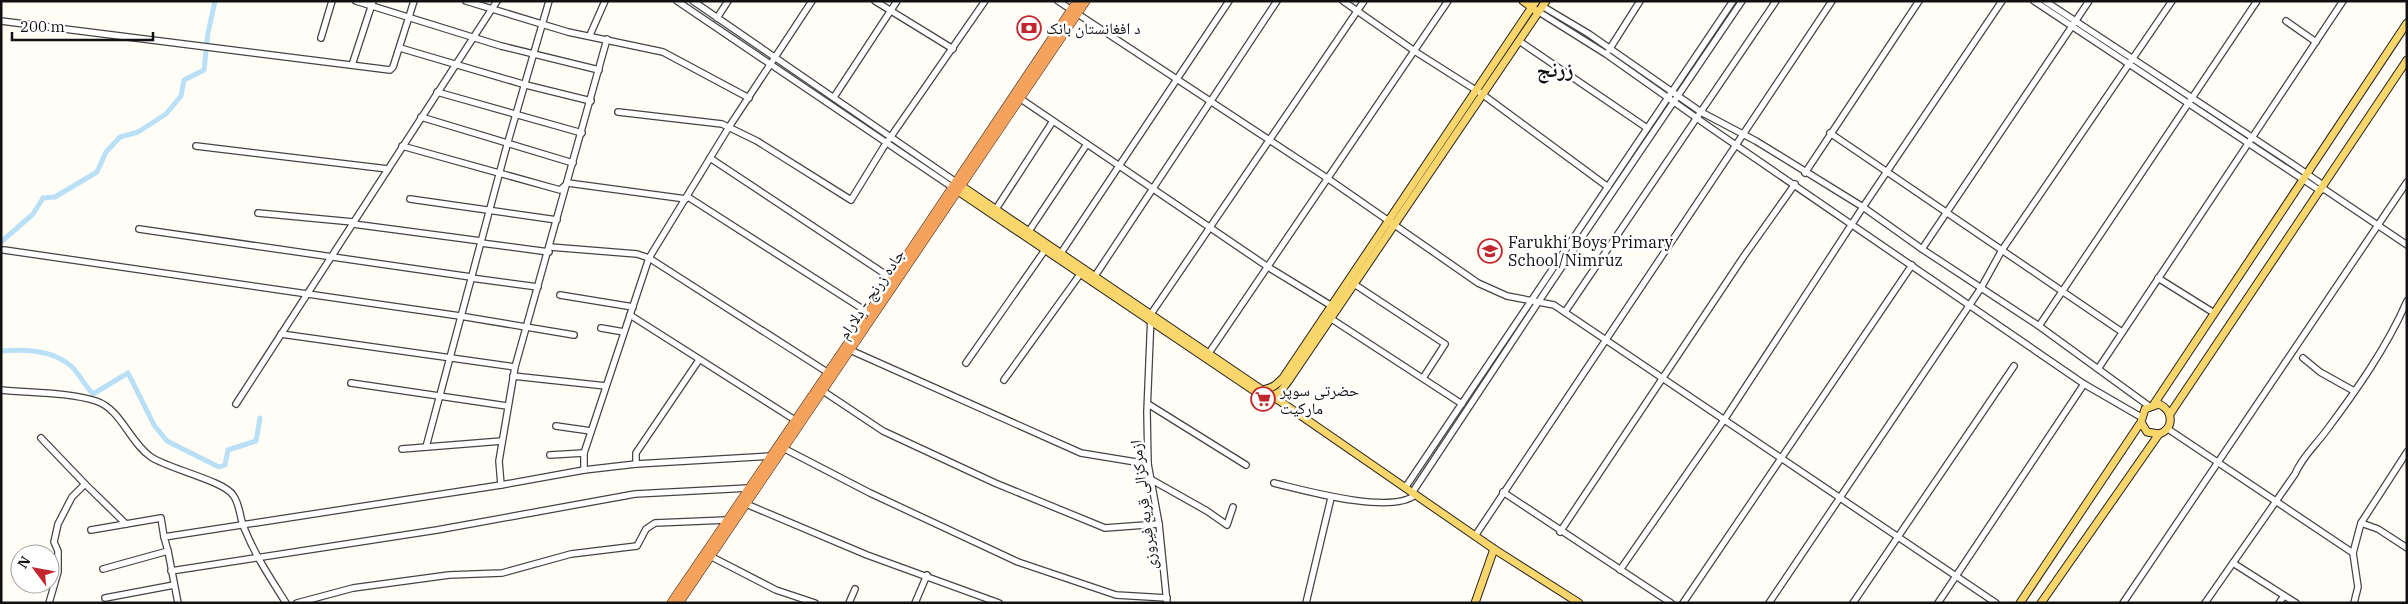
<svg xmlns="http://www.w3.org/2000/svg" width="2408" height="604" font-family="'IBM Plex Serif','Noto Naskh Arabic',serif">
<style>
.lines{fill:none;stroke-linecap:round;stroke-linejoin:round}
.canal{stroke:#b9e0f7;stroke-width:5}
.minor-casing{stroke:#444;stroke-width:8}
.major-casing{stroke:#222;stroke-width:9}
.highway-casing{stroke:#222;stroke-width:9}
.minor{stroke:#fff;stroke-width:5.5}
.major{stroke:#f9d66b;stroke-width:7}
.highway{stroke:#f5a25d;stroke-width:8}
.labels{text-anchor:middle;dominant-baseline:central;stroke-width:5;stroke-linejoin:round;paint-order:stroke}
.poi-label{font-size:16px;fill:#111;stroke:#fff;text-anchor:start}
.street-label{font-size:16px;fill:#111;stroke:#fff}
.district-label{font-size:21px;font-weight:bold;fill:#111;stroke:#fff}
</style>
<rect width="100%" height="100%" fill="#fffdf5"/>
<g class="lines">
<!-- canal -->
<g class="canal">
<polyline points="1,242 33,214 43,198 55,197 97,172 106,152 120,137 138,132 166,114 181,96 184,80 204,70 208,33 215,1"/>
<path d="M1 351C23 349 53 350 71 366 79 373 85 386 93 394L128 373 154 425 167 441 219 467 225 465 228 450 256 441 260 418"/>
</g>
<!-- minor casing -->
<g class="minor-casing">
<g id="minor">
<polyline points="356,1 501,46 599,70"/>
<polyline points="466,1 568,32 663,52 749,98"/>
<polyline points="677,1 952,187"/>
<polyline points="693,1 956,182"/>
<polyline points="875,1 953,49"/>
<polyline points="1058,1 1327,178 1478,283 1507,296 1554,305 1996,603"/>
<polyline points="1343,1 1416,52 1482,94 1608,187"/>
<polyline points="2034,1 2319,190 2322,190"/>
<polyline points="2045,1 2294,165 2323,185 2324,189 2407,245"/>
<polyline points="1542,6 1589,34 1701,112 1756,141 1863,207 1922,249 2039,326 2149,406"/>
<polyline points="1539,12 1606,54 1708,126 2084,384 2141,417"/>
<polyline points="717,18 728,1"/>
<polyline points="1,21 390,70 393,67 414,1"/>
<polyline points="2286,21 2316,42"/>
<polyline points="590,35 605,1"/>
<polyline points="321,38 332,1"/>
<polyline points="1519,41 1647,128"/>
<polyline points="400,48 526,85 591,101"/>
<polyline points="1609,50 1640,1"/>
<polyline points="352,65 373,1"/>
<polyline points="437,92 582,133"/>
<polyline points="834,97 897,1"/>
<polyline points="1018,97 1268,267 1335,308"/>
<polyline points="618,112 722,124 757,141 851,200 883,148 985,1"/>
<polyline points="421,117 573,163"/>
<polyline points="1830,133 2122,332"/>
<polyline points="196,146 388,169"/>
<polyline points="402,146 560,190 568,183 686,199"/>
<polyline points="710,158 891,278"/>
<polyline points="1805,173 1919,1"/>
<polyline points="688,197 869,313"/>
<polyline points="410,199 557,220"/>
<polyline points="996,209 1053,121"/>
<polyline points="258,213 353,222"/>
<polyline points="353,224 481,241"/>
<polyline points="139,229 471,277"/>
<polyline points="1029,231 1087,144"/>
<polyline points="481,243 549,252"/>
<polyline points="550,247 637,254 649,258 827,372"/>
<polyline points="1922,249 2089,1"/>
<polyline points="4,250 460,316 574,335"/>
<polyline points="1061,253 1229,1"/>
<polyline points="1095,276 1277,1"/>
<polyline points="471,278 538,287"/>
<polyline points="2158,278 2214,313"/>
<polyline points="1354,284 1445,344 1423,378"/>
<polyline points="560,295 633,307"/>
<polyline points="1565,312 1776,1"/>
<polyline points="630,315 795,420"/>
<polyline points="1330,318 1462,404"/>
<polyline points="2039,326 2257,1"/>
<polyline points="601,328 624,332"/>
<polyline points="281,334 515,367"/>
<polyline points="850,350 1081,453 1148,464"/>
<polyline points="1209,353 1448,1"/>
<polyline points="2303,358 2320,372 2354,391"/>
<polyline points="966,363 1045,250"/>
<polyline points="2098,369 2343,1"/>
<polyline points="513,376 606,386"/>
<polyline points="1004,380 1081,273"/>
<polyline points="351,383 507,406"/>
<path d="M1 390C30 393 68 392 96 401 121 409 130 443 151 457 169 469 224 481 233 495 241 506 239 518 245 530 256 557 271 579 286 603"/>
<polyline points="823,391 883,431 995,483 1105,528 1159,524"/>
<polyline points="236,404 497,1"/>
<polyline points="1148,404 1246,465"/>
<polyline points="556,426 591,431"/>
<polyline points="2168,429 2353,553 2358,587 2354,603"/>
<polyline points="41,438 85,484 126,524"/>
<polyline points="426,447 507,145 549,1"/>
<polyline points="783,448 870,493 1018,562 1116,595 1167,598"/>
<polyline points="402,449 502,441"/>
<polyline points="550,455 584,453"/>
<polyline points="636,464 636,453 699,360"/>
<polyline points="584,470 584,453 649,258 729,127 812,1"/>
<polyline points="1152,480 1207,511 1227,525 1233,507"/>
<path d="M1274 483C1303 490 1391 515 1415 495"/>
<polyline points="501,485 499,461 515,367 607,39"/>
<polyline points="1405,488 1733,1"/>
<polyline points="1503,492 1671,603"/>
<polyline points="1412,493 1551,283 1742,1"/>
<polyline points="746,504 867,555 999,603"/>
<polyline points="2361,523 2378,529 2407,548"/>
<polyline points="91,530 161,518 164,537"/>
<polyline points="1560,532 1744,256 1795,184"/>
<polyline points="1475,536 1832,1"/>
<polyline points="168,551 178,603"/>
<polyline points="2353,553 2361,523 2407,452"/>
<polyline points="710,556 776,590 815,603"/>
<polyline points="2233,563 2296,603"/>
<polyline points="103,569 168,551 164,537 501,485 584,470 636,464 771,456"/>
<polyline points="1620,570 1724,420 1863,207 2002,1"/>
<polyline points="171,571 437,530 635,494 749,488"/>
<polyline points="105,598 174,585"/>
<polyline points="49,603 58,572 58,551 54,542 58,524 72,497 85,484"/>
<polyline points="297,603 353,588 449,575 502,573 571,554 637,546 646,529 655,523 727,520"/>
<polyline points="849,603 855,589"/>
<polyline points="915,603 927,575"/>
<polyline points="1167,603 1159,524 1148,464 1147,412 1151,314 1364,1"/>
<polyline points="1306,603 1331,498"/>
<polyline points="1683,603 1912,265"/>
<polyline points="1769,603 1981,288 2002,250 2172,1"/>
<polyline points="1853,603 2014,366"/>
<polyline points="1938,603 2084,384"/>
<polyline points="2123,603 2407,182"/>
<path d="M2205 603 2295 474C2302 457 2315 446 2326 431 2356 391 2387 347 2407 301"/>
<polyline points="2279,603 2284,596"/>
</g>
</g>
<!-- major casing -->
<g class="major-casing">
<g id="major">
<polyline points="1523,1 1535,10"/>
<path d="M957 183 1262 390C1272 389 1277 384 1283 378L1536 1"/>
<polyline points="955,189 1256,392 1272,396 1281,391 1289,380 1546,1"/>
<polyline points="1271,395 1494,549 1579,603"/>
<polyline points="2154,404 2407,23"/>
<polyline points="2170,414 2407,60"/>
<polyline points="1475,603 1494,549"/>
<path d="M2020 603 2141 422 2145 409 2159 404C2174 411 2174 429 2159 434L2147 432 2141 422"/>
<polyline points="2041,603 2159,434"/>
</g>
</g>
<!-- highway casing -->
<g class="highway-casing">
<g id="highway">
<polyline points="871,309 1077,1"/>
<polyline points="671,603 863,321"/>
<polyline points="679,603 1086,1"/>
</g>
</g>
<!-- minor -->
<use href="#minor" class="minor"/>
<!-- major -->
<use href="#major" class="major"/>
<!-- highway -->
<use href="#highway" class="highway"/>
</g>
<!-- icons -->
<defs>
<g id="bank-ring" transform="scale(1.25)"><circle r="9.5" fill="#fff" stroke="#c4262e" stroke-width="1.5"/><path d="M-6-4H6V4H-6ZM0-2.3a2.3 2.3 0 1 0 0 4.6a2.3 2.3 0 1 0 0-4.6Z" fill="#c4262e"/></g>
<g id="school-ring" transform="scale(1.25)"><circle r="9.5" fill="#fff" stroke="#c4262e" stroke-width="1.5"/><path d="M0-5L7-2L0 1L-7-2ZM-4 1L0 2.5L4 1V4Q0 6-4 4Z" fill="#c4262e"/></g>
<g id="supermarket-ring" transform="scale(1.25)"><circle r="9.5" fill="#fff" stroke="#c4262e" stroke-width="1.5"/><path d="M-6-5.5h2.5l.6 2H6L4.5 2H-2.5L-4.4-4H-6ZM-1.5 3.2a1.3 1.3 0 1 0 .1 0ZM3 3.2a1.3 1.3 0 1 0 .1 0Z" fill="#c4262e"/></g>
</defs>
<g fill-rule="evenodd">
<use href="#bank-ring" x="1029" y="28"/>
<use href="#school-ring" x="1490" y="251"/>
<use href="#supermarket-ring" x="1263" y="399"/>
</g>
<g class="labels">
<!-- poi labels -->
<g class="poi-label">
<text x="1046" y="28">د افغانستان بانک</text>
<text x="1508" y="242">Farukhi Boys Primary<tspan x="1508" dy="18">School/Nimruz</tspan></text>
<text x="1280" y="390">حضرتی سوپر<tspan x="1280" dy="18">مارکیت</tspan></text>
</g>
<!-- street labels -->
<g class="street-label">
<text transform="translate(871 294) rotate(-56)">جاده زرنج - دلارام</text>
<text transform="translate(1143 505) rotate(-97)">ازمرکزالی قریه فیروزی</text>
</g>
<!-- district labels -->
<g class="district-label">
<text x="1555" y="69">زرنج</text>
</g>
</g>
<!-- border -->
<rect width="2408" height="604" fill="none" stroke="#111111" stroke-width="5"/>
<!-- north arrow -->
<g transform="translate(35 569) rotate(302)"><circle r="24" fill="#ffffff" stroke="#a0a0a0"/>
<path d="M0-4L9 19L0 12L-9 19Z" fill="#c4262e"/>
<text y="-8" font-size="14" font-weight="bold" text-anchor="middle" fill="#111111">N</text>
</g>
<!-- scale -->
<path d="M12 32v8h141v-8" fill="none" stroke="#111111" stroke-width="2.5"/>
<text x="20" y="32" font-size="15" fill="#111111" stroke="#ffffff" stroke-width="4" paint-order="stroke">200 m</text>
</svg>
